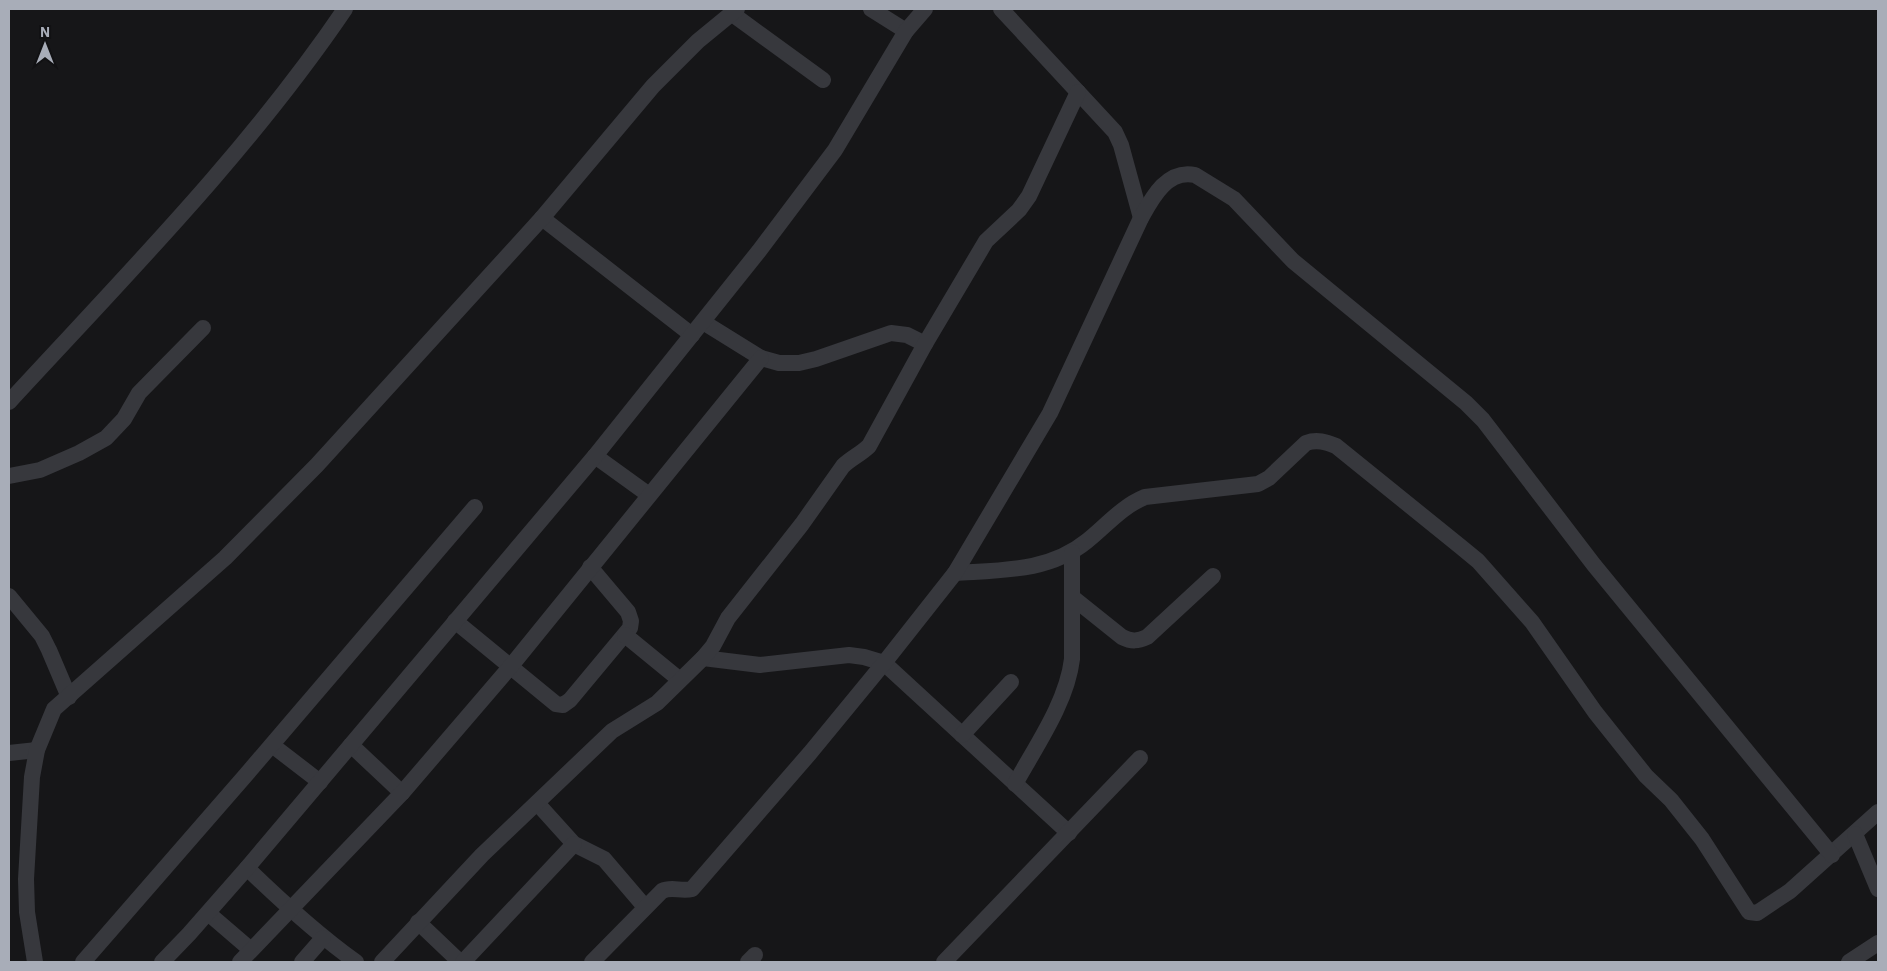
<svg xmlns="http://www.w3.org/2000/svg" width="1887" height="971" font-family="'IBM Plex Sans',sans-serif">
<style>
.lines{fill:none;stroke-linecap:round;stroke-linejoin:round}
.minor{stroke:#37383d;stroke-width:16}
</style>
<rect width="100%" height="100%" fill="#161618"/>
<g class="lines">
<!-- minor -->
<g class="minor">
<polyline points="871,9 906,31"/>
<polyline points="1001,9 1115,132 1121,145 1141,218"/>
<polyline points="731,13 823,80"/>
<polyline points="542,218 692,335"/>
<polyline points="703,322 761,358 779,363 799,363 816,359 891,333 907,335 925,344"/>
<path d="M9 402C125 276 248 152 345 9"/>
<polyline points="595,456 649,495"/>
<polyline points="9,476 40,470 79,453 106,438 124,419 139,393 203,328"/>
<path d="M955 573C1001 570 1049 572 1087 541 1106 526 1121 507 1145 497L1258 484 1269 478 1306 443C1317 439 1326 442 1336 446L1461 547 1478 561 1532 622 1595 712 1646 776 1671 800 1702 839 1749 912 1757 913 1790 891 1878 812"/>
<polyline points="9,596 42,636 49,650 69,697"/>
<path d="M1072 597 1122 637C1132 642 1138 641 1147 637L1213 576"/>
<polyline points="455,621 556,704 563,705 570,700 630,628 631,621 628,612 590,567"/>
<polyline points="625,635 680,680"/>
<polyline points="703,658 760,665 849,655 864,657 884,663 1069,833"/>
<polyline points="962,735 1011,682"/>
<polyline points="272,745 320,782"/>
<polyline points="351,745 402,793"/>
<polyline points="9,753 37,750"/>
<path d="M1015 784C1036 746 1067 702 1072 659V552"/>
<polyline points="537,803 574,844 604,859 645,907"/>
<polyline points="1855,834 1878,889"/>
<path d="M247 868C282 902 317 934 356 962"/>
<polyline points="208,913 251,950"/>
<polyline points="418,922 460,962"/>
<polyline points="35,962 27,912 26,879 32,777 37,750 54,709 225,558 317,465 542,218 653,86 698,41 737,9"/>
<polyline points="83,962 245,776 475,507"/>
<polyline points="162,962 189,934 247,868 595,456 759,251 835,150 906,31 925,9"/>
<polyline points="240,962 402,793 511,666 761,358"/>
<polyline points="302,962 323,938"/>
<path d="M382 962 482 855 612 731 657 703 703 658 713 646 728 618 802 524 843 466C851 458 861 454 869 446L925 344 986 241 1019 210 1029 196 1078 92"/>
<polyline points="463,962 574,844"/>
<path d="M592 962 662 891C672 886 681 892 692 889L810 753 884 663 955 573 1050 413 1141 218C1152 198 1167 169 1195 175L1234 199 1293 261 1466 403 1483 420 1594 565 1832 855"/>
<polyline points="748,962 755,955"/>
<polyline points="944,962 1140,758"/>
<polyline points="1849,962 1878,943"/>
</g>
</g>
<!-- border -->
<rect width="1887" height="971" fill="none" stroke="#a8adb8" stroke-width="20"/>
<!-- north arrow -->
<g transform="translate(45 45)" stroke="#111113" stroke-width="4" paint-order="stroke">
<path d="M0-4L9 19L0 12L-9 19Z" fill="#a8adb8"/>
<text y="-8" font-size="14" font-weight="bold" text-anchor="middle" fill="#a8adb8">N</text>
</g>
</svg>
